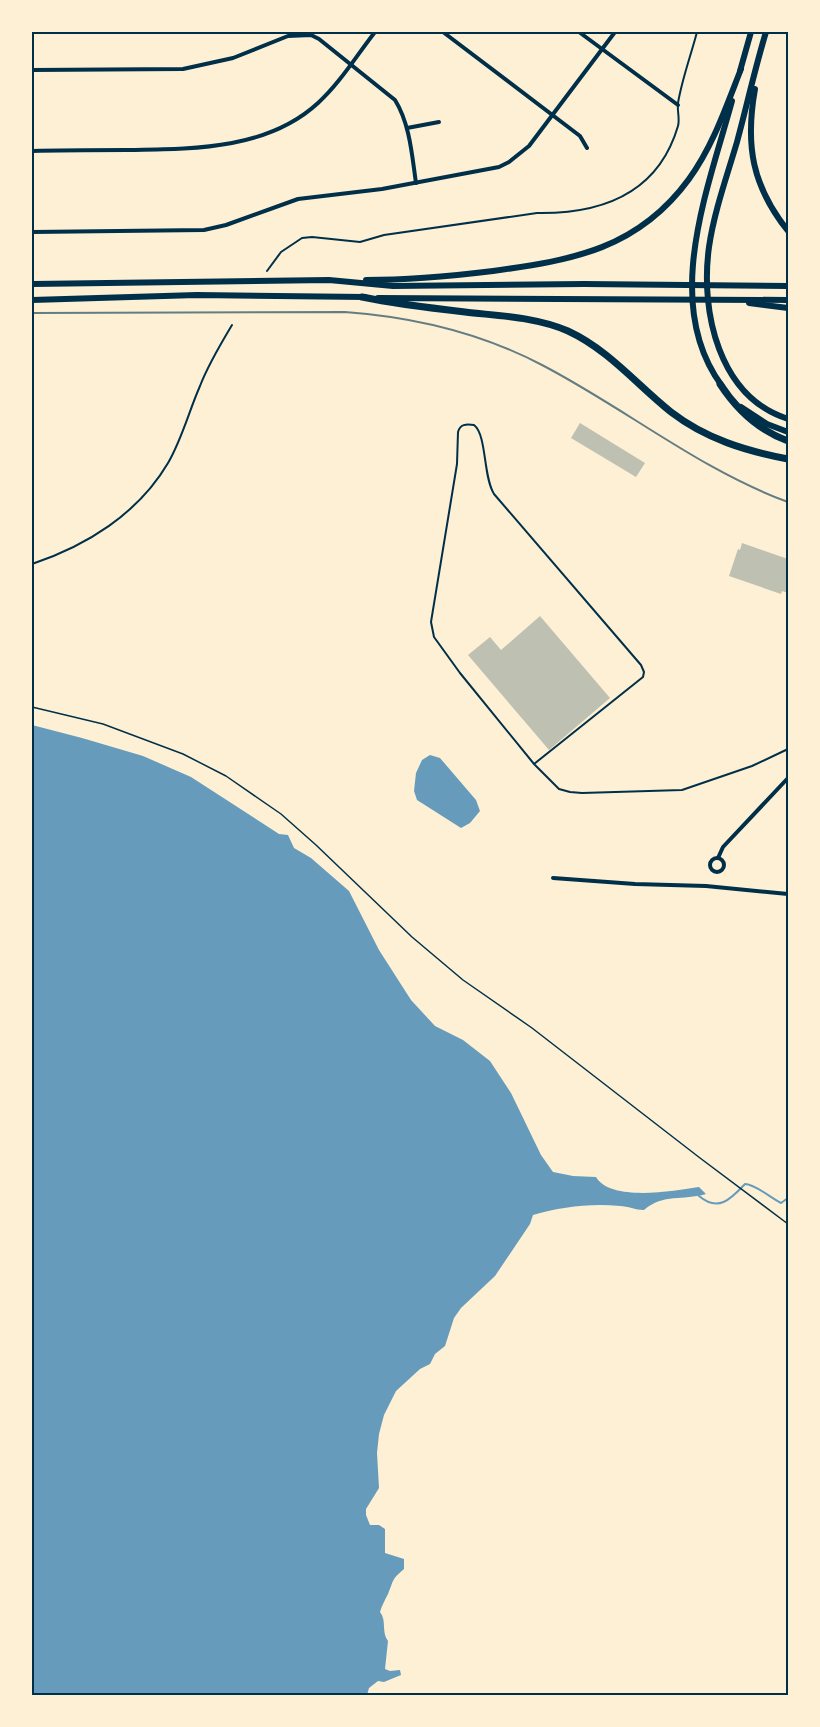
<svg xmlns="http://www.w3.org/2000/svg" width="820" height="1727" font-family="Signika,sans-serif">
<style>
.water{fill:#669bbc}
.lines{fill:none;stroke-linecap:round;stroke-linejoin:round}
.stream{stroke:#669bbc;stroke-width:2}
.building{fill:#bec0b2}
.path{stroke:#003049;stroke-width:1.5}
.service{stroke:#003049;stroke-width:2}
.minor{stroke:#003049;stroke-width:4}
.primary{stroke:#003049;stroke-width:6}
.motorway{stroke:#003049;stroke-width:7}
.rail{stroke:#657d81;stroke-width:2}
.neatline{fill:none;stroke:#003049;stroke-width:2}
</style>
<rect width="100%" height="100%" fill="#fdf0d5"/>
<!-- water -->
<g class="water">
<path d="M32 725 82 738 143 756 191 777 279 834 288 835 294 848 311 858 349 891 379 950 411 1000 435 1026 463 1040 490 1061 511 1093 541 1155 553 1172 573 1176 596 1177C611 1202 673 1191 699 1187L706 1194C682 1201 664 1193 644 1210 635 1210 628 1206 620 1206 590 1203 561 1207 533 1215L530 1224 495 1276 461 1308 454 1318 445 1346 435 1354 430 1364 420 1369 396 1391 384 1415 379 1434 377 1453 379 1488 366 1509V1515L370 1525H379L385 1529V1553L404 1559V1569C391 1580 394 1580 388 1594 385 1600 382 1605 380 1612 387 1620 381 1632 388 1641L385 1669 390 1671 400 1670 401 1675 384 1682 378 1681 369 1688 367 1695H32Z"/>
<polygon points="430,755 440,758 476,800 480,811 470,823 461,828 417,800 414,791 416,773 422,760"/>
</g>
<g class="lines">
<!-- stream -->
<path class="stream" d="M699 1196C718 1212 730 1200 745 1184 755 1184 771 1198 781 1203L788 1198"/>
</g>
<!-- building -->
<g class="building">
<polygon points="580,423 645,463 636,477 571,438"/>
<polygon points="742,543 788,559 788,593 782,591 781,594 729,576 738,549 740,550"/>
<polygon points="540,616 610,698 549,750 468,655 490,637 501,650"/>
</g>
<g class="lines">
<!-- path -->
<polyline class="path" points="32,707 103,724 183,754 226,776 281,814 316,845 412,937 463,980 532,1028 700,1158 788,1224"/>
<!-- service -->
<g class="service">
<path d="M267 271 281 252 302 238 312 237 360 242 384 235 537 213C602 214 658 194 678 126 680 119 677 111 678 103 682 79 691 55 697 32"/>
<path d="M32 564C86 546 138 514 168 463 182 439 189 411 200 386 208 365 220 345 232 325"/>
<path d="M534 764 643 677 644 672 641 665 494 494C483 477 487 435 474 425 466 424 460 424 458 432L457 464 431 622 434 637 460 673 534 764 559 789 570 792 582 793 682 790 752 766 788 749"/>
</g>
<!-- minor -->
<g class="minor">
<polyline points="443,32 580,136 587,148"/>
<polyline points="579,32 678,105"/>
<path d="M32 70 183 69 233 58 288 36 311 35 319 39 395 100C410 124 412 156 416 183"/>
<polyline points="407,128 439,122"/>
<path d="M32 151C63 150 95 150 127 150 192 149 267 150 318 103 340 83 357 55 375 32"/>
<polyline points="32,232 204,230 226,225 298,199 382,189 499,167 509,162 529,146 615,32"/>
<circle cx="717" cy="865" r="7"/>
<polyline points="718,858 723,847 788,778"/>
<polyline points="553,878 635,884 706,886 788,894"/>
</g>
<!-- primary -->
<g class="primary">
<path d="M766 32C755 68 747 105 737 142 727 176 714 212 709 247 700 312 719 397 788 419"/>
<polyline points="740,71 751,32"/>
<path d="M755 89C745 145 752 186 788 231"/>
<path d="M366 280C409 280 452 276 493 271 573 260 638 249 689 179 713 146 726 107 741 69"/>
<polyline points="32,284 329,280 393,286 584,284 788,286"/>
<polyline points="378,298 788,300"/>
<polyline points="32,300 197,295 365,297"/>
<polyline points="749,303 788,308"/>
<path d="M722 386C661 304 708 189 732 101"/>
<polyline points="741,407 767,424 788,432"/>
</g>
<!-- motorway -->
<g class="motorway">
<path d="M362 297C396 304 430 308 465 312 499 316 536 317 568 331 609 350 637 385 671 412 706 439 746 451 788 459"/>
<path d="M720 384C737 410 758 430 788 441"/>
</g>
<!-- rail -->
<path class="rail" d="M32 313 345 312C414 317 481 333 542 365 625 408 700 470 788 502"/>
</g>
<!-- border -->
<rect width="820" height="1727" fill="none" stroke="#fdf0d5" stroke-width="66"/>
<rect x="33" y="33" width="754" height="1661" class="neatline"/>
</svg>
